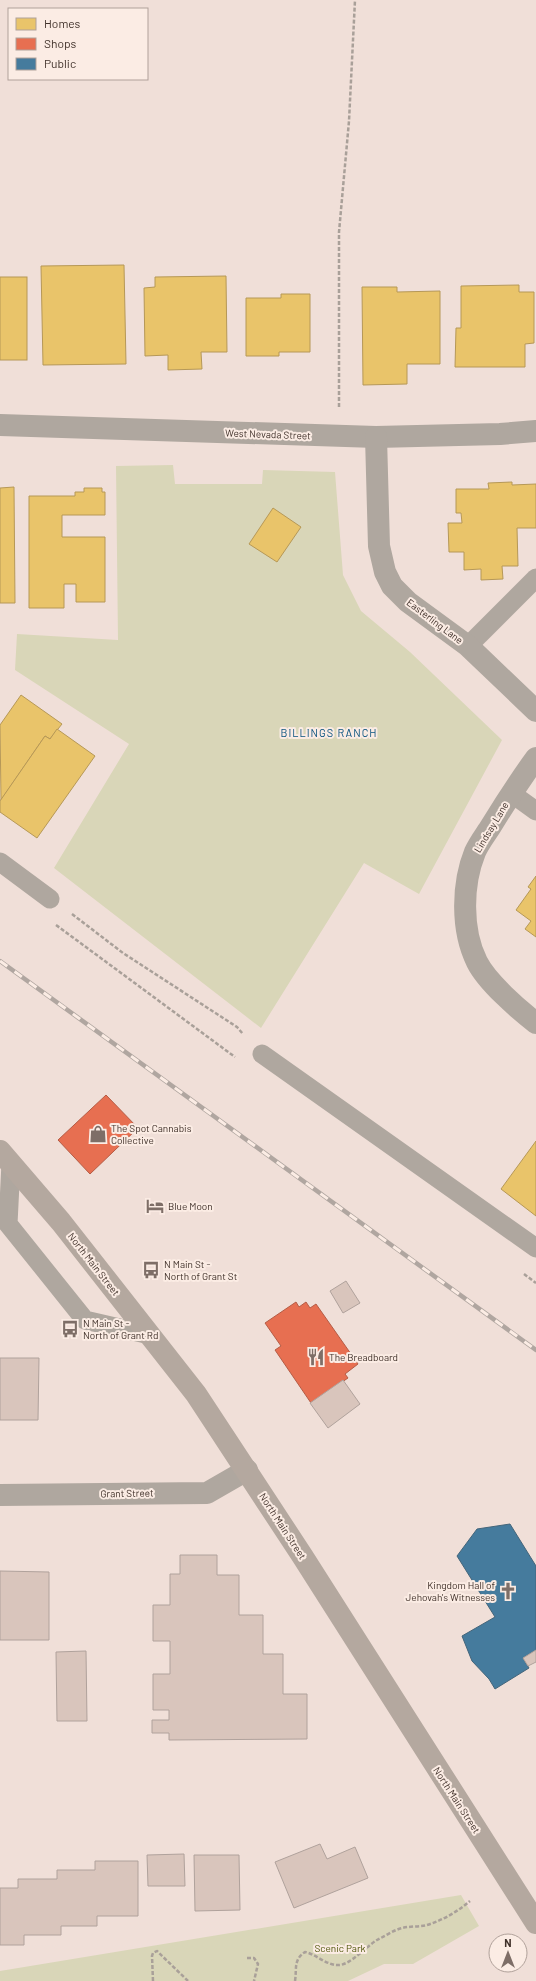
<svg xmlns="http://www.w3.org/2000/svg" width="536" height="1981" font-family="Barlow,sans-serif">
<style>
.green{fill:#d9d6b8}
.homes{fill:#e9c46a;stroke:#b69857}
.shops{fill:#e76f51;stroke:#b55c45}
.public{fill:#457b9d;stroke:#44657a}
.building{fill:#d9c5bc;stroke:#b0a29c}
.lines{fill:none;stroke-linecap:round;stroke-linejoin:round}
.path{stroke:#a9a099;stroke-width:2.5;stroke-dasharray:4 2;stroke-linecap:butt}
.service{stroke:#afa79f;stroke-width:19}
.minor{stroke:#afa79f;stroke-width:22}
.primary{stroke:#b4a89f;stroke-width:22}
.rail-casing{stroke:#b0a6a0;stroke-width:4.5}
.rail{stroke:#fbece4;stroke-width:3;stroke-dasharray:9;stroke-linecap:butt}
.labels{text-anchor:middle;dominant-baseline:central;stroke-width:4;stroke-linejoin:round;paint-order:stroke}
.street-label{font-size:10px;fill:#40312a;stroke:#fbece4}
.poi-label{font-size:10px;fill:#40312a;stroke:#fbece4;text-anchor:start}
.park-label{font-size:10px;fill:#4e5509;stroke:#fbece4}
.neighbourhood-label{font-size:11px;letter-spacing:1px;fill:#07517e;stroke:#fbece4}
</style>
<rect width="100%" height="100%" fill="#f0dfd8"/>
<!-- green -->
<g class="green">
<polygon points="173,465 175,484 262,484 263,470 335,472 343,575 361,611 410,652 502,740 419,894 364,863 261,1028 54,868 129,744 15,670 17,634 118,640 116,466"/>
<polygon points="461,1895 479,1926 413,1964 384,1964 348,1981 0,1981 0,1971"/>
</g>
<!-- homes -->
<g class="homes">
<polygon points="124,265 126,364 43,365 41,266"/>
<polygon points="226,276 227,352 201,352 202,369 168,370 168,355 145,356 144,288 155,287 155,277"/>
<rect x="0" y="277" width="27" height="83"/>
<polygon points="519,285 519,292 534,292 534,343 525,344 525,367 455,367 456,328 461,328 461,286"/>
<polygon points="362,287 397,287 397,292 440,291 440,364 407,364 407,384 363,385"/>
<polygon points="281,294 310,294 310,352 279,352 279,356 246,356 246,298 281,298"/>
<polygon points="512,482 512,485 536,484 536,528 517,528 518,566 502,566 503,579 481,580 481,569 464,570 464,552 449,552 448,523 462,523 461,513 456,513 456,489 489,489 488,483"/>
<polygon points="14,487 15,603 0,603 0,488"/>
<polygon points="84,488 102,488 102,492 105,492 105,515 62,515 62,537 105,537 105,602 76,602 76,584 64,584 64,608 29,608 29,496 75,496 75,492 84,492"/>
<polygon points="273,508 301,527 277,562 249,544"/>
<polygon points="21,695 62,724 50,739 45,736 1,800 0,725"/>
<polygon points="57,729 95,756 37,838 0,812 0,801 45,736 50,739"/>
<polygon points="536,876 536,937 525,929 531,921 516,910 531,889 528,887"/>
<polygon points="536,1141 536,1216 501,1189"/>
</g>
<!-- shops -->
<g class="shops">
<polygon points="106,1095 138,1128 90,1174 58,1140"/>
<polygon points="296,1302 299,1307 306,1302 310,1308 316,1304 358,1364 345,1374 348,1378 311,1403 275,1350 281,1346 265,1323"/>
</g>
<!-- public -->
<polygon class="public" points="510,1524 536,1566 536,1650 523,1658 529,1668 495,1689 489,1679 472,1661 462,1636 495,1617 457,1556 477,1529"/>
<!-- building -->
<g class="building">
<polygon points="346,1281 360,1303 343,1313 330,1291"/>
<polygon points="0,1358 39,1358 38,1420 0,1420"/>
<polygon points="343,1380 360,1404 328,1428 310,1403"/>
<polygon points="180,1555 217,1555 217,1575 239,1575 239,1615 263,1615 263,1654 283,1654 283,1694 307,1694 307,1739 169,1740 169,1733 152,1733 152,1720 169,1720 169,1710 153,1710 153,1674 170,1674 170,1641 153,1641 153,1605 170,1605 170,1574 180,1574"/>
<polygon points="0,1571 49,1572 49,1640 0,1640"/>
<polygon points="536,1650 536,1662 528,1666 523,1658"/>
<polygon points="86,1651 87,1721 57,1721 56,1652"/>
<polygon points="320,1844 327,1859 355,1847 368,1878 294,1908 275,1862"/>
<polygon points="184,1854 185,1886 148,1886 147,1855"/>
<polygon points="194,1855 239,1855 240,1910 195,1911"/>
<polygon points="95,1861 138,1861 138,1916 97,1916 97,1926 61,1926 61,1935 24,1935 24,1945 0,1945 0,1888 18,1888 18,1879 57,1879 57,1870 95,1870"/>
</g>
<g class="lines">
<!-- path -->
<g class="path">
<polyline points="339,407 339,232 349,121 355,0"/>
<polyline points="72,914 123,953 237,1027 243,1034"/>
<polyline points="56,925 235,1057"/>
<polyline points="524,1274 536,1283"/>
<polyline points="247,1958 254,1958 258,1964 254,1981"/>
<polyline points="153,1981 152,1956 153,1953 157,1951 188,1981"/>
<path d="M295 1981C297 1969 293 1960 305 1952 316 1954 327 1966 339 1965 350 1965 367 1946 377 1940 385 1936 394 1930 402 1928 410 1926 419 1927 427 1925 443 1920 457 1912 470 1901"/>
</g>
<!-- service -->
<g class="service">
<polyline points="468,646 536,578"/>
<polyline points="511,793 536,811"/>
<polyline points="0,862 50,899"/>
<polyline points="262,1054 536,1248"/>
<polyline points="11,1163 8,1224 85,1320 150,1335"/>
</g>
<!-- minor -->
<g class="minor">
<polyline points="0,425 376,437 500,434 536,431"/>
<polyline points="376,437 379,546 385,572 392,586 408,602 468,646 536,711"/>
<path d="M536 758C520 780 505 803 491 826 486 834 479 843 475 852 462 884 461 930 477 962 487 982 518 1009 536 1023"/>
<polyline points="0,1495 207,1493 247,1470"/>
</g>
<!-- primary -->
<polyline class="primary" points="0,1151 61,1222 196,1394 303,1557 536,1923"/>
<!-- rail casing -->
<g class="rail-casing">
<polyline id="rail" points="0,961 536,1350"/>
</g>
<!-- rail -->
<use href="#rail" class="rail"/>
</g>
<!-- icons -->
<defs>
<g id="shop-bare" transform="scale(1.38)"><path d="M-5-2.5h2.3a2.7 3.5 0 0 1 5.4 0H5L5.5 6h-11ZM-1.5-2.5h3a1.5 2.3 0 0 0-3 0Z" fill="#7e6e67" stroke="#fbece4" stroke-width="2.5" paint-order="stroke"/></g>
<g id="hotel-bare" transform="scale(1.38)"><path d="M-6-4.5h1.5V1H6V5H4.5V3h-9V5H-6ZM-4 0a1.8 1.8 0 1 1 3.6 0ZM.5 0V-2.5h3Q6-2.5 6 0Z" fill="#7e6e67" stroke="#fbece4" stroke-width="2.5" paint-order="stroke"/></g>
<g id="bus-bare" transform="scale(1.38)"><path d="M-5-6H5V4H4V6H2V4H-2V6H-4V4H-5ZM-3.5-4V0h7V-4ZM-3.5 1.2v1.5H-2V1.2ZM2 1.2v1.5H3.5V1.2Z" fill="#7e6e67" stroke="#fbece4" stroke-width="2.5" paint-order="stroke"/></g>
<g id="restaurant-bare" transform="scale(1.38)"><path d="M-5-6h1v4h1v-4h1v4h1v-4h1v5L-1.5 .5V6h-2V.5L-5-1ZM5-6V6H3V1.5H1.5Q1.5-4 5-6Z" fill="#7e6e67" stroke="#fbece4" stroke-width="2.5" paint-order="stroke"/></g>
<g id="church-bare" transform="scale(1.38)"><path d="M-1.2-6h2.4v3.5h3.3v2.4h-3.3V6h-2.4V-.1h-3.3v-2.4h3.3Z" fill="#7e6e67" stroke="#fbece4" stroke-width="2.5" paint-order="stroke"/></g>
</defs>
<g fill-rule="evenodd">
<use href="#shop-bare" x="98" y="1134"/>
<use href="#hotel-bare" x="155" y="1206"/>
<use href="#bus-bare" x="151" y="1270"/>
<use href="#bus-bare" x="70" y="1329"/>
<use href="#restaurant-bare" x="316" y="1357"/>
<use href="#church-bare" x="508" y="1591"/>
</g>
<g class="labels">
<!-- street labels -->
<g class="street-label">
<text transform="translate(268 434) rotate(2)">West Nevada Street</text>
<text transform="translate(435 621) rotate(37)">Easterling Lane</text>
<text transform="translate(491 827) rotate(-59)">Lindsay Lane</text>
<text transform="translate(94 1264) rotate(52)">North Main Street</text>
<text transform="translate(127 1493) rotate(-1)">Grant Street</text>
<text transform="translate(283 1526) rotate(57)">North Main Street</text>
<text transform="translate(457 1800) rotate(57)">North Main Street</text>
</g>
<!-- poi labels -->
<g class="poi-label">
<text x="111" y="1128">The Spot Cannabis<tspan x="111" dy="12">Collective</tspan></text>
<text x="168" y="1206">Blue Moon</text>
<text x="164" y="1264">N Main St -<tspan x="164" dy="12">North of Grant St</tspan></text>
<text x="83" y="1323">N Main St -<tspan x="83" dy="12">North of Grant Rd</tspan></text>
<text x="329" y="1357">The Breadboard</text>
<text x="495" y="1585" text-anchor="end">Kingdom Hall of<tspan x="495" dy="12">Jehovah's Witnesses</tspan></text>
</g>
<!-- park labels -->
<g class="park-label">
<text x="340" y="1948">Scenic Park</text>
</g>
<!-- neighbourhood labels -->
<g class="neighbourhood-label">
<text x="329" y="732">BILLINGS RANCH</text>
</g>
</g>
<!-- legend -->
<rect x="8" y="8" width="140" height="72" fill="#fbece4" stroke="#b0a19a"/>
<rect x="16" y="18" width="20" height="12" fill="#e9c46a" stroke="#b0a19a"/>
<text x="44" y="28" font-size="12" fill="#40312a">Homes</text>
<rect x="16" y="38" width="20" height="12" fill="#e76f51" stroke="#b0a19a"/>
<text x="44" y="48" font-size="12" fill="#40312a">Shops</text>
<rect x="16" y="58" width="20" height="12" fill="#457b9d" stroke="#b0a19a"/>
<text x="44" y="68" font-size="12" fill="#40312a">Public</text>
<!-- north arrow -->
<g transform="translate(508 1953)"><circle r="19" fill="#fbece4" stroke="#b0a19a"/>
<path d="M0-3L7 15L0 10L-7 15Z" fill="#7e6e67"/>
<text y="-6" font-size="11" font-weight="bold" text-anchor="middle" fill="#40312a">N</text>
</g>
</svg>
